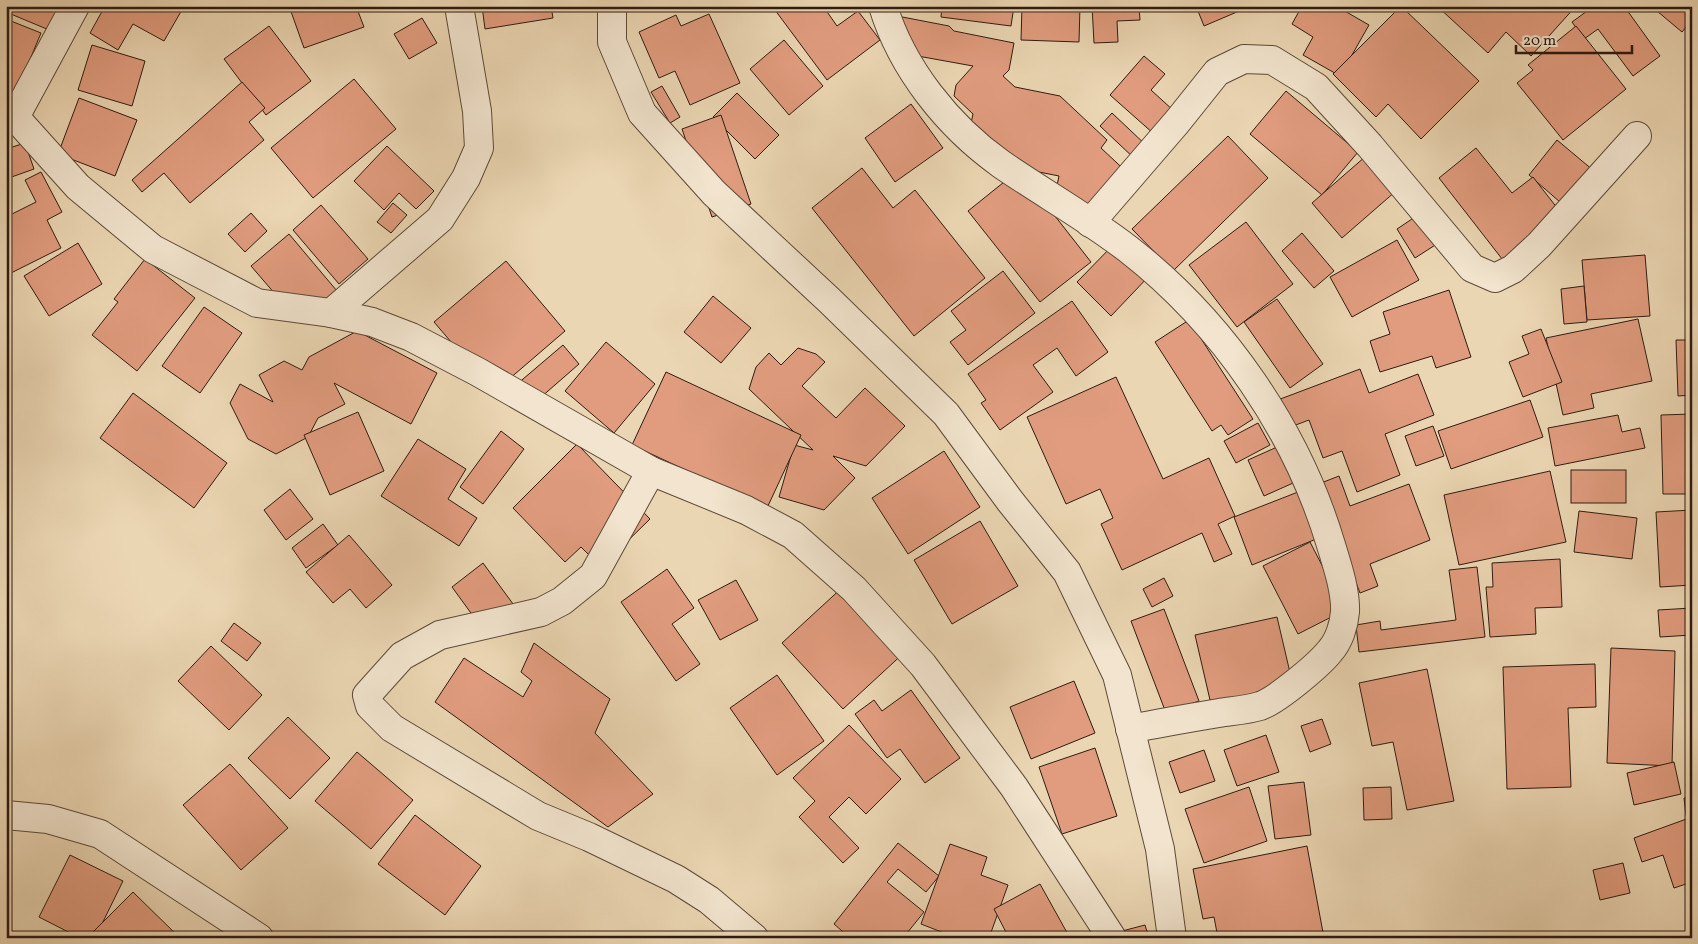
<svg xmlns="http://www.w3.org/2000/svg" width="1698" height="944" font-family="Vollkorn,serif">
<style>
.building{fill:#e19c7f;stroke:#2e1b10}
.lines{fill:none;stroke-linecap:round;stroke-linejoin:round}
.minor-casing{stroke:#5d4a39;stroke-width:30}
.tertiary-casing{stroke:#5d4a39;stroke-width:30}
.minor{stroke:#f2e4ce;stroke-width:28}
.tertiary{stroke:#f2e4ce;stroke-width:28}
</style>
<rect width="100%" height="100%" fill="#ebd6b3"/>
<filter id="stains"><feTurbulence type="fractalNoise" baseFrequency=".004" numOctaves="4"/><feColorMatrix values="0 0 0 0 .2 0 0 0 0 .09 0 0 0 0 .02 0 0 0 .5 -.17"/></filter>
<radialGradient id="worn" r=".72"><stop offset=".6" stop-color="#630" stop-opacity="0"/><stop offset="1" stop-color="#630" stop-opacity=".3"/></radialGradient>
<!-- building -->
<g class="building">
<polygon points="6,6 64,6 54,32 6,12"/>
<polygon points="105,6 179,6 183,8 164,41 133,24 118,50 90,33"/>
<polygon points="289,6 356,6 364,27 304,48"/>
<polygon points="482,6 551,6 553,18 485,29"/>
<polygon points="772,6 823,6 837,26 858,11 880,40 827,80"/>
<polygon points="942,6 1014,6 1011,26 941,17"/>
<polygon points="1022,6 1080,6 1079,42 1021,40"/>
<polygon points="1092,6 1139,6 1140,20 1117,21 1118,42 1094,43"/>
<polygon points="1196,6 1251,6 1204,26"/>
<polygon points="1302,6 1336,6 1369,25 1340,76 1303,55 1313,37 1292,24"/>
<polygon points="1401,6 1479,81 1421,139 1388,104 1376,117 1333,74"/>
<polygon points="1437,6 1576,6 1531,56 1506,32 1488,53"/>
<polygon points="1594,6 1624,6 1660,56 1633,76 1598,29 1584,39 1572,22"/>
<polygon points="1651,6 1692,6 1692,20 1682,32"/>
<polygon points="709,14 740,83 690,105 675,71 659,78 639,32 676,15 681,26"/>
<polygon points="892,15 949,26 954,31 1014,43 1009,70 1003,76 1015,87 1060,96 1107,140 1101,148 1133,178 1091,223 1056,190 1059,176 1009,166 976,150 903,82 933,88 971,123 973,114 954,96 956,85 973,66 901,53"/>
<polygon points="422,18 437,43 409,59 394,34"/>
<polygon points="6,19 41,33 6,117"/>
<polygon points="269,26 311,81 266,115 224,59"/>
<polygon points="1576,26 1626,89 1563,140 1517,83 1533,70 1528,65"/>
<polygon points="784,40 823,86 789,115 750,69"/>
<polygon points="92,45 145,61 132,106 78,90"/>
<polygon points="1144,56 1165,74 1151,90 1174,111 1154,134 1110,95"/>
<polygon points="354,79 396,129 313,198 271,148"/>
<polygon points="242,82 265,108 249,122 264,140 190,203 164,173 142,192 132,180"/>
<polygon points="662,86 680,117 670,123 651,92"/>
<polygon points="1286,91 1358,152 1322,195 1250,134"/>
<polygon points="737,93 779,135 755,159 713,117"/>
<polygon points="79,98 137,120 115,176 58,154"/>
<polygon points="911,104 943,148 895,182 865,138"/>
<polygon points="1112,113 1148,147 1136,160 1100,126"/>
<polygon points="721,115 751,204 712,217 682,129"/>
<polygon points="1228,136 1268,178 1173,271 1132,229"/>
<polygon points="1557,140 1606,181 1576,216 1529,175"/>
<polygon points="25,143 34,169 6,179 6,149"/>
<polygon points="387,146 434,191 416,209 399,193 384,210 354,181"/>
<polygon points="1476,148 1512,193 1533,177 1572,227 1513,273 1439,178"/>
<polygon points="1366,156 1396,191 1342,238 1312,203"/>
<polygon points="862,168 893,208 915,190 985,278 914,336 812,208"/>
<polygon points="1019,170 1091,262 1040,302 968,211"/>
<polygon points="41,172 62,212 47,220 61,248 11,273 6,263 6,217 36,202 25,180"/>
<polygon points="393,203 407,215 391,233 377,222"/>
<polygon points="321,205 368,259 339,284 293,230"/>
<polygon points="1424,211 1443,240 1415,258 1397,229"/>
<polygon points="251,213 267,231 245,252 228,234"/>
<polygon points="1246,222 1293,284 1237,327 1189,265"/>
<polygon points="1302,233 1334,271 1314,288 1282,251"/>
<polygon points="289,234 337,291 300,323 251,266"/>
<polygon points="1397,240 1419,280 1352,317 1330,277"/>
<polygon points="1116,242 1150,275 1111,316 1077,282"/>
<polygon points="78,243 102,284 49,316 24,276"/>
<polygon points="1645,255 1650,316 1587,320 1582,260"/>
<polygon points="145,259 195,298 137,371 92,335 118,302 114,299"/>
<polygon points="506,261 565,331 494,392 434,322"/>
<polygon points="1003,271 1035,313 968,365 950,342 966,330 951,311"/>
<polygon points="1584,286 1587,322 1564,324 1561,289"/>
<polygon points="1449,290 1471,357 1436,368 1432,356 1380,372 1370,341 1390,334 1383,312"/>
<polygon points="713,296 751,328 721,363 684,332"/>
<polygon points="1277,299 1323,364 1290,388 1244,322"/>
<polygon points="1072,301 1108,352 1076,376 1057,348 1033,365 1053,392 1000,430 981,403 986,400 968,374"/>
<polygon points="204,307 242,333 200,393 162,366"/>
<polygon points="1638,319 1652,381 1591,394 1594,408 1563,415 1546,338"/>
<polygon points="1189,320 1253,419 1228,435 1221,425 1212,431 1155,342"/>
<polygon points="1541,329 1562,382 1523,397 1509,362 1529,354 1522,336"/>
<polygon points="357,331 437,373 411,424 334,383 345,404 318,418 308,437 276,454 248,439 230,403 240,384 273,402 259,375 284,361 302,370 309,357"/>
<polygon points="1676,340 1692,340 1692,395 1678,396"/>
<polygon points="606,342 655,384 614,433 565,391"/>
<polygon points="563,345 579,364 532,405 516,385"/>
<polygon points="798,348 816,354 825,362 802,386 836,418 865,388 905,426 866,466 833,456 855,478 824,510 779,497 794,445 813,450 749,389 756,367 769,353 781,365"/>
<polygon points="1360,369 1369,393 1418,374 1434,415 1385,434 1400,475 1357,492 1342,451 1323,458 1309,420 1285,429 1275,401"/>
<polygon points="666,372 801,435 767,508 632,445"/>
<polygon points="1116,377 1163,479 1209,458 1235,516 1218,524 1232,554 1214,562 1202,533 1122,570 1101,524 1113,518 1100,489 1066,504 1027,417"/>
<polygon points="133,393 227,463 194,508 100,438"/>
<polygon points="1530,400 1543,437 1451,469 1438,431"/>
<polygon points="358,412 384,471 330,495 304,435"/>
<polygon points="1692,414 1692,494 1663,494 1661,415"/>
<polygon points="1618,415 1622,432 1640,428 1645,448 1555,466 1548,428"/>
<polygon points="1258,423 1270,445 1236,463 1224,441"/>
<polygon points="1433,426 1444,456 1416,466 1405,436"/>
<polygon points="501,431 524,449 483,504 460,487"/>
<polygon points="418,439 466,469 448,499 477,518 459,546 381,496"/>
<polygon points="1295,439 1311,475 1264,496 1248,460"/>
<polygon points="577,444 650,519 601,567 581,547 565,562 513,508"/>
<polygon points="944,451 980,507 908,554 872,498"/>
<rect x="1571" y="470" width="55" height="33"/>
<polygon points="1550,471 1566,542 1459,565 1444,495"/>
<polygon points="1339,476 1350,506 1409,484 1430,540 1370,564 1378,586 1360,593 1336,531 1252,565 1234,517"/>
<polygon points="290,489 313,519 286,540 264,510"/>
<polygon points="1692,510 1692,585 1660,587 1656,512"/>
<polygon points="1579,511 1637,518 1632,559 1574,552"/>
<polygon points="980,521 1018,586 952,624 914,560"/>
<polygon points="323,524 338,545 306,568 292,548"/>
<polygon points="349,535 392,585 366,608 350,589 333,603 306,572"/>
<polygon points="1310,542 1345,610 1298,634 1263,566"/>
<polygon points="1560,559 1562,607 1535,608 1536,634 1490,637 1486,587 1493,587 1492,563"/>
<polygon points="483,563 516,608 484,631 452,587"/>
<polygon points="1477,567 1485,637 1359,652 1356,625 1380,621 1381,630 1456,620 1449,570"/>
<polygon points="667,569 694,608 672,624 700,664 676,681 621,602"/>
<polygon points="1164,578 1173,596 1152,607 1143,589"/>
<polygon points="736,580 758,620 720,640 698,600"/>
<polygon points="846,584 907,650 843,709 782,643"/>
<polygon points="1692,608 1692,635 1660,637 1658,610"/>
<polygon points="1164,609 1199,701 1166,713 1131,621"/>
<polygon points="1277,617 1295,694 1213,713 1195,635"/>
<polygon points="234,623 261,643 247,661 221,641"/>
<polygon points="534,643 610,699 595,733 653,794 608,827 435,702 464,658 523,697 532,681 521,672"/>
<polygon points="211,646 262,695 229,730 178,681"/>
<polygon points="1611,648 1675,651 1672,766 1607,763"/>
<polygon points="1595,664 1596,707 1568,708 1571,787 1507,789 1503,667"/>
<polygon points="1427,669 1454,801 1407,810 1393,742 1372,746 1359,683"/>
<polygon points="777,675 824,741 777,775 730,708"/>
<polygon points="1074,681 1095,733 1031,759 1010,707"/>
<polygon points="911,690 960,758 925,783 900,749 887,758 855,714 874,700 882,711"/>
<polygon points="288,717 330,758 290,799 248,758"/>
<polygon points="1322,719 1331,744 1310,752 1301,726"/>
<polygon points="849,725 901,779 866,814 849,797 829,817 859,848 843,863 799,817 815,801 793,778"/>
<polygon points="1266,735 1279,772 1237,786 1224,750"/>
<polygon points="1095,748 1117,816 1062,834 1039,767"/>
<polygon points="1204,750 1215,781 1180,793 1169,762"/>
<polygon points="357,752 413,800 371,849 315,801"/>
<polygon points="1674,762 1681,794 1634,805 1627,773"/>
<polygon points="230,764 288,828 241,870 183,805"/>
<polygon points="1304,782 1311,835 1275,839 1268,786"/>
<polygon points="1249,787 1267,841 1204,863 1185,809"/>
<polygon points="1391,787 1392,819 1364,820 1363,788"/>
<polygon points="1684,798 1692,798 1692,816 1686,816"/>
<polygon points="415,815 481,866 445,915 378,864"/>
<polygon points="1692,817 1692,882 1674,888 1663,855 1642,862 1634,838"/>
<polygon points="898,843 939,876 926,892 898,869 887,882 924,912 903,938 850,938 834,924"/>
<polygon points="950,844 987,857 981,875 1008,885 989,938 957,938 921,924"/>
<polygon points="1307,846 1324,938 1218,938 1214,917 1203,919 1193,869"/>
<polygon points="70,855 123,881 95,938 80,938 39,917"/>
<polygon points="1623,863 1630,893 1600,900 1593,870"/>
<polygon points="1040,884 1070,938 1009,938 994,909"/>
<polygon points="133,892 180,938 97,938 92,933"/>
<polygon points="1145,925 1149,938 1104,938 1103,936"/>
</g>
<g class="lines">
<!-- minor casing -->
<g class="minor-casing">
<g id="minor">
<polyline points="75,6 15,117 78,187 153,249 257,303 331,313 372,322 411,337 478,372 651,471 746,510 793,535 854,589 923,665 1014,787 1112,938"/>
<path d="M883 6C902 69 948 126 1001 164 1043 193 1088 218 1128 249 1223 323 1297 431 1331 545 1337 565 1346 591 1345 612 1344 625 1339 641 1330 651 1319 665 1277 700 1260 706 1247 710 1232 711 1219 713 1189 718 1160 723 1130 729"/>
<polyline points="1090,223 1177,122 1217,72 1244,59 1272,60 1316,87 1370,146 1472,268 1495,278 1513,269 1539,245 1637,136"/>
<polyline points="331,313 440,219 466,178 479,148 477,111 459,6"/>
<polyline points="651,471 593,576 562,601 541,612 440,635 402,656 367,695 370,706 392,728 538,816 589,837 676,879 709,900 754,938"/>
<polyline points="6,815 48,819 100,834 259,938"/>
</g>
</g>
<!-- tertiary casing -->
<g class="tertiary-casing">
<polyline id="tertiary" points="612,6 612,42 642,113 714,193 829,300 946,414 1010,501 1067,572 1117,675 1160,849 1172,938"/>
</g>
<!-- minor -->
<use href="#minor" class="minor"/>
<!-- tertiary -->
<use href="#tertiary" class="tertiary"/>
</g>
<!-- margin -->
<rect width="1698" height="944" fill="none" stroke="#ebd6b3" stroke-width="25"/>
<rect x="8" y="8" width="1683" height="929" fill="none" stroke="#2e1b10" stroke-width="2.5"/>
<rect x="12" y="12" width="1673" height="919" fill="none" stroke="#2e1b10"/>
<!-- scale -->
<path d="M1516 45v8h116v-8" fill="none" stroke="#2e1b10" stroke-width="2.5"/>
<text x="1523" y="45" font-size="15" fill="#2e1b10" stroke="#f2e4ce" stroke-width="4" paint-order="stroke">20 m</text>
<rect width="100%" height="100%" filter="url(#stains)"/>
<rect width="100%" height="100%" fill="url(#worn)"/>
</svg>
